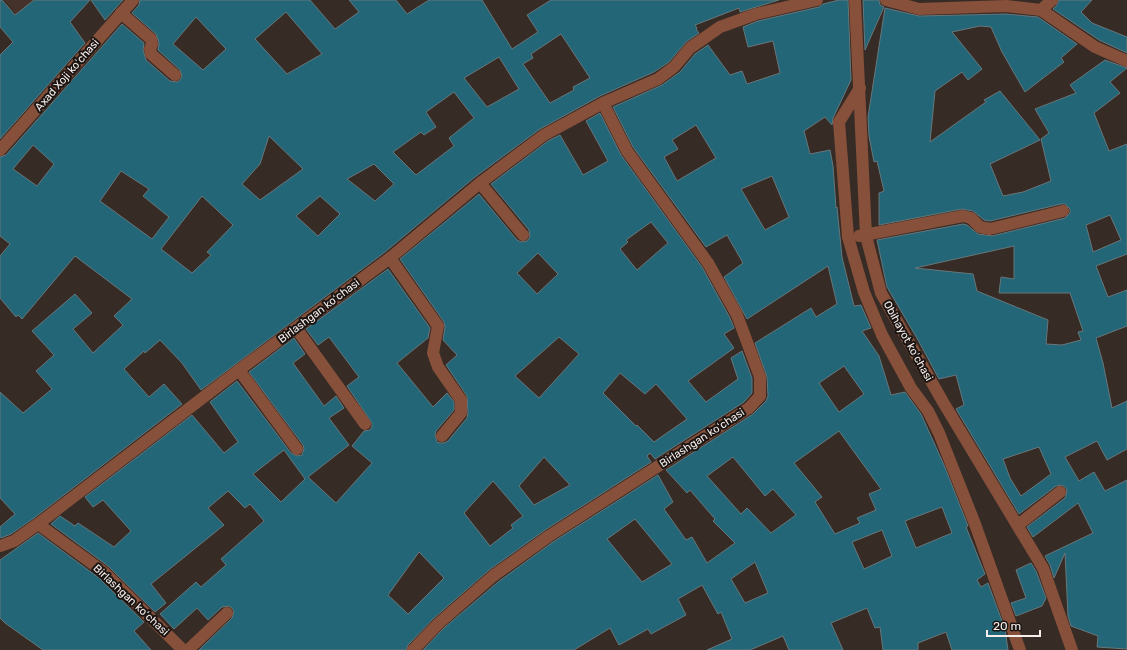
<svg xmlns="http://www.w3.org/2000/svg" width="1127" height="650" font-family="Rubik,sans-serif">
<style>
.built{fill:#45332b}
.building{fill:#267;stroke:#67777b;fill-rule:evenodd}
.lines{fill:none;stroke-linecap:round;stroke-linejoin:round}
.minor{stroke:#86503a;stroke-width:12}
.labels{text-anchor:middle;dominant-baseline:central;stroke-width:4;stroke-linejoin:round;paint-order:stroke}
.street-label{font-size:11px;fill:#f8efec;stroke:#1a1513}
</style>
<rect width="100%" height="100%" fill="#372b26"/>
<!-- built -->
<polygon class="built" points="4,0 34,0 16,14"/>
<!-- building -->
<g class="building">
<polygon points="0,0 2,0 15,15 34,0 90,0 70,22 85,43 0,139 0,55 13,42 0,27"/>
<polygon points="91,0 123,0 105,20"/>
<path d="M140 0H310L335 29 359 12 349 0H396L407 14 429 0H482L512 49 538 32 527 15 551 0H779L740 12 739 8 695 25 697 28 696 29 699 33 686 42 669 62 654 72 600 96 540 129 475 177 385 252 201 390 182 363 160 340 145 353 144 351 124 369 149 397 164 384 182 404 34 518 11 534 1 538 0 537V527L15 514 0 498V392L23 413 52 389 36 371 54 355 32 331 75 294 92 313 73 329 93 353 123 325 114 316 132 299 75 256 22 319 18 315 16 317 0 298V256L10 244 0 236V157L6 155 122 24 144 43 143 50 146 60 170 81 177 82 180 80 182 76 180 70 158 50 159 43 156 34 132 13 139 5ZM286 12 322 54 287 74 255 39ZM196 17 226 49 203 70 173 44ZM561 34 590 78 573 87 574 90 550 103 523 64 533 58 531 54ZM499 57 519 89 487 107 464 78ZM454 92 474 118 449 138 454 146 416 175 393 152 421 132 424 135 436 127 426 112ZM269 136 303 169 260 200 242 184 260 164ZM33 145 54 164 37 186 13 169ZM374 164 394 184 375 201 347 179ZM121 171 149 189 143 196 169 217 152 239 100 201ZM202 196 233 225 207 252 211 255 192 273 161 249ZM320 196 340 214 318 236 296 216Z"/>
<path d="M839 0H848L851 80 833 118 832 125 825 117 804 131 810 154 830 150 833 166 836 208 837 207 842 257 854 306 861 305 871 328 862 331 879 356 891 395 905 392 921 414 944 465 968 526 966 527 985 574 977 580 981 587 988 583 1005 629 1008 650H952L946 632 918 643V650H883L880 627 875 628 867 608 831 623 843 650H789L783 636 750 650H707L732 639 721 612 718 614 702 585 678 599 686 615 651 634 648 629 619 645 610 628 574 650H423L444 628 498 582 553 542 658 475 673 502 664 509 686 540 692 537 707 563 735 543 713 521 715 519 690 490 687 493 666 470 753 414 766 401 768 396 767 377 755 343 811 308 816 317 837 304 828 266 747 319 724 277 743 263 727 235 706 247 633 147 613 107 662 85 680 72 695 54 708 45 730 75 742 71 747 84 780 73 773 41 748 47 743 27 758 21 819 7 823 4ZM696 125 716 158 677 181 664 157 678 149 672 140ZM772 176 789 217 765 230 741 189ZM844 366 864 394 839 412 819 383ZM839 431 881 489 869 494 876 510 857 518 860 523 835 534 815 502 822 497 794 463ZM733 457 765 496 773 489 796 515 771 533 747 508 741 514 707 476ZM942 507 952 533 916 548 905 521ZM635 519 672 564 642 582 607 539ZM882 530 892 556 864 569 852 542ZM755 562 768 593 745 603 731 579Z"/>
<polygon points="863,0 879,0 880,5 884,7 865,50"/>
<polygon points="1059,0 1092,0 1081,12 1092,23 1127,37 1127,53 1099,40 1053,9 1057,5"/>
<path d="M885 8 919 16 1006 14 1038 17 1077 44 1061 58 1064 62 1025 92 1002 52 991 27 980 26 952 32 982 69 968 80 962 72 935 91 930 142 986 102 984 100 1000 91 1040 140 990 164 1003 196 1023 192 1051 181 1041 139 1049 133 1035 109 1076 93 1070 85 1105 60 1127 68 1110 82 1120 93 1094 113 1109 151 1127 144V254L1096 266 1108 297 1127 290V326L1096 338 1103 363 1112 408 1127 401V449L1107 460 1097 441 1065 457 1079 481 1094 472 1105 491 1127 480V649L1097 647 1098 636 1071 626 1068 616 1065 553 1054 578 1050 565 1045 556 1093 533 1078 503 1033 537 1027 527 1065 498 1067 491 1066 488 1062 485 1056 486 1019 514 956 409 964 405 956 375 939 379 918 340 887 287 877 240 963 224 967 225 978 234 992 236 1065 218 1070 213V209L1065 204H1061L990 221 984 220 973 211 962 209 879 225V193L884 191 877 161 874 162 869 136 868 117ZM1110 215 1121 240 1093 252 1086 225ZM1014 246V279L1001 277 999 293H1070L1083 331 1078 332 1081 340 1062 345 1046 344 1048 320 977 291 973 274 915 268ZM1039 447 1051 474 1021 496 1010 478 1003 459Z"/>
<path d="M600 113 621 155 702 267 730 318 734 328 724 334 734 348 688 381 706 402 738 379 731 358 742 351 752 378V393L744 402 655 459 650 453 647 456 651 462 545 530 489 570 434 618 408 645 406 650H199L232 618 234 611 232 608 229 606 222 607 208 620 197 608 174 629 160 614 196 582 201 587 226 565 221 559 264 521 250 504 245 508 228 491 208 508 224 525 151 584 166 603 155 612 108 566 51 524 60 516 75 526 78 523 114 547 131 531 103 500 93 507 85 497 192 415 224 453 238 442 210 402 237 381 291 453 297 456 302 455 304 449 303 445 249 372 294 338 305 354 293 363 324 406 336 396 344 408 329 418 349 445 308 477 336 503 372 463 352 446 364 431 370 430 372 427V423L347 386 359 377 329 337 318 345 306 329 388 269 430 328 428 338 397 363 433 407 447 393 454 402V410L436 431 435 435 437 442 440 443H444L448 441 467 418 468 413 467 396 446 365 457 355 443 340 445 327 444 322 400 259 479 194 517 240 521 242 527 241 530 237 529 230 491 184 548 141 560 135 583 175 608 161 586 121ZM651 222 668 243 637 270 620 249 628 242 626 240ZM538 253 558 274 537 294 517 273ZM559 337 579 354 539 398 515 376ZM620 373 645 394 656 384 687 419 654 442 637 425 636 426 603 393ZM284 450 305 479 281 502 253 474ZM544 457 570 485 534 505 519 486ZM493 481 523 516 511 525 513 528 490 546 464 513ZM419 552 444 578 408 614 388 595Z"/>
<polygon points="38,533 99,578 144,622 134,631 151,650 43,650 5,623 0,618 0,560"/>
<polygon points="1031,563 1036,571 1046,598 1042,606 1016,616 1011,603 1026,598 1016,570"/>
</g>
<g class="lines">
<!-- minor -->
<g class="minor">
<polyline points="855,0 866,236 881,293 943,402 1043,568 1072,650"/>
<polyline points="886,0 919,9 1006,6 1041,10 1052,0"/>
<polyline points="1041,10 1095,47 1127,61"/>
<polyline points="121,13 151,39 152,44 150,49 151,54 175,75"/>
<polyline points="860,88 839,122 848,237 864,292 882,335 911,388 928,411 939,433 975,524 1020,650"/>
<polyline points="0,150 133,0"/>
<polyline points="480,183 523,235"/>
<polyline points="859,236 963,216 971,218 980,227 990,229 1063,211"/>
<polyline points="390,258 438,326 433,353 438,367 461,400 461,413 442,436"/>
<polyline points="296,328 365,424"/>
<polyline points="239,370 297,449"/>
<polyline points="38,524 239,370 390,258 480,183 544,135 603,103 658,79 674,67 690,48 720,27 756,14 817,0"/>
<polyline points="1018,525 1060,492"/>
<polyline points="0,546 14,541 38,524 104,572 183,650"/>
<polyline points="188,650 227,613"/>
<polyline points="413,650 439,623 493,576 549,536 749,408 760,396 760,377 737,315 708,263 627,151 603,103"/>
</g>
</g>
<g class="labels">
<!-- street labels -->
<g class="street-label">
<text transform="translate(67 75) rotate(-49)">Axad Xoji koʻchasi</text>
<text transform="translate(319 311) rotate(-37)">Birlashgan koʻchasi</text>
<text transform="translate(908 341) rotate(61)">Obihayot koʻchasi</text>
<text transform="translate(702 438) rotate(-33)">Birlashgan koʻchasi</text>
<text transform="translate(131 600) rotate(43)">Birlashgan koʻchasi</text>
</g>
</g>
<!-- scale -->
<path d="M987 630v6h53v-6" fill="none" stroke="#f8efec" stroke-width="2"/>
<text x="993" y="630" font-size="12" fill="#f8efec" stroke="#1a1513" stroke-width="3" paint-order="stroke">20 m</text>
</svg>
